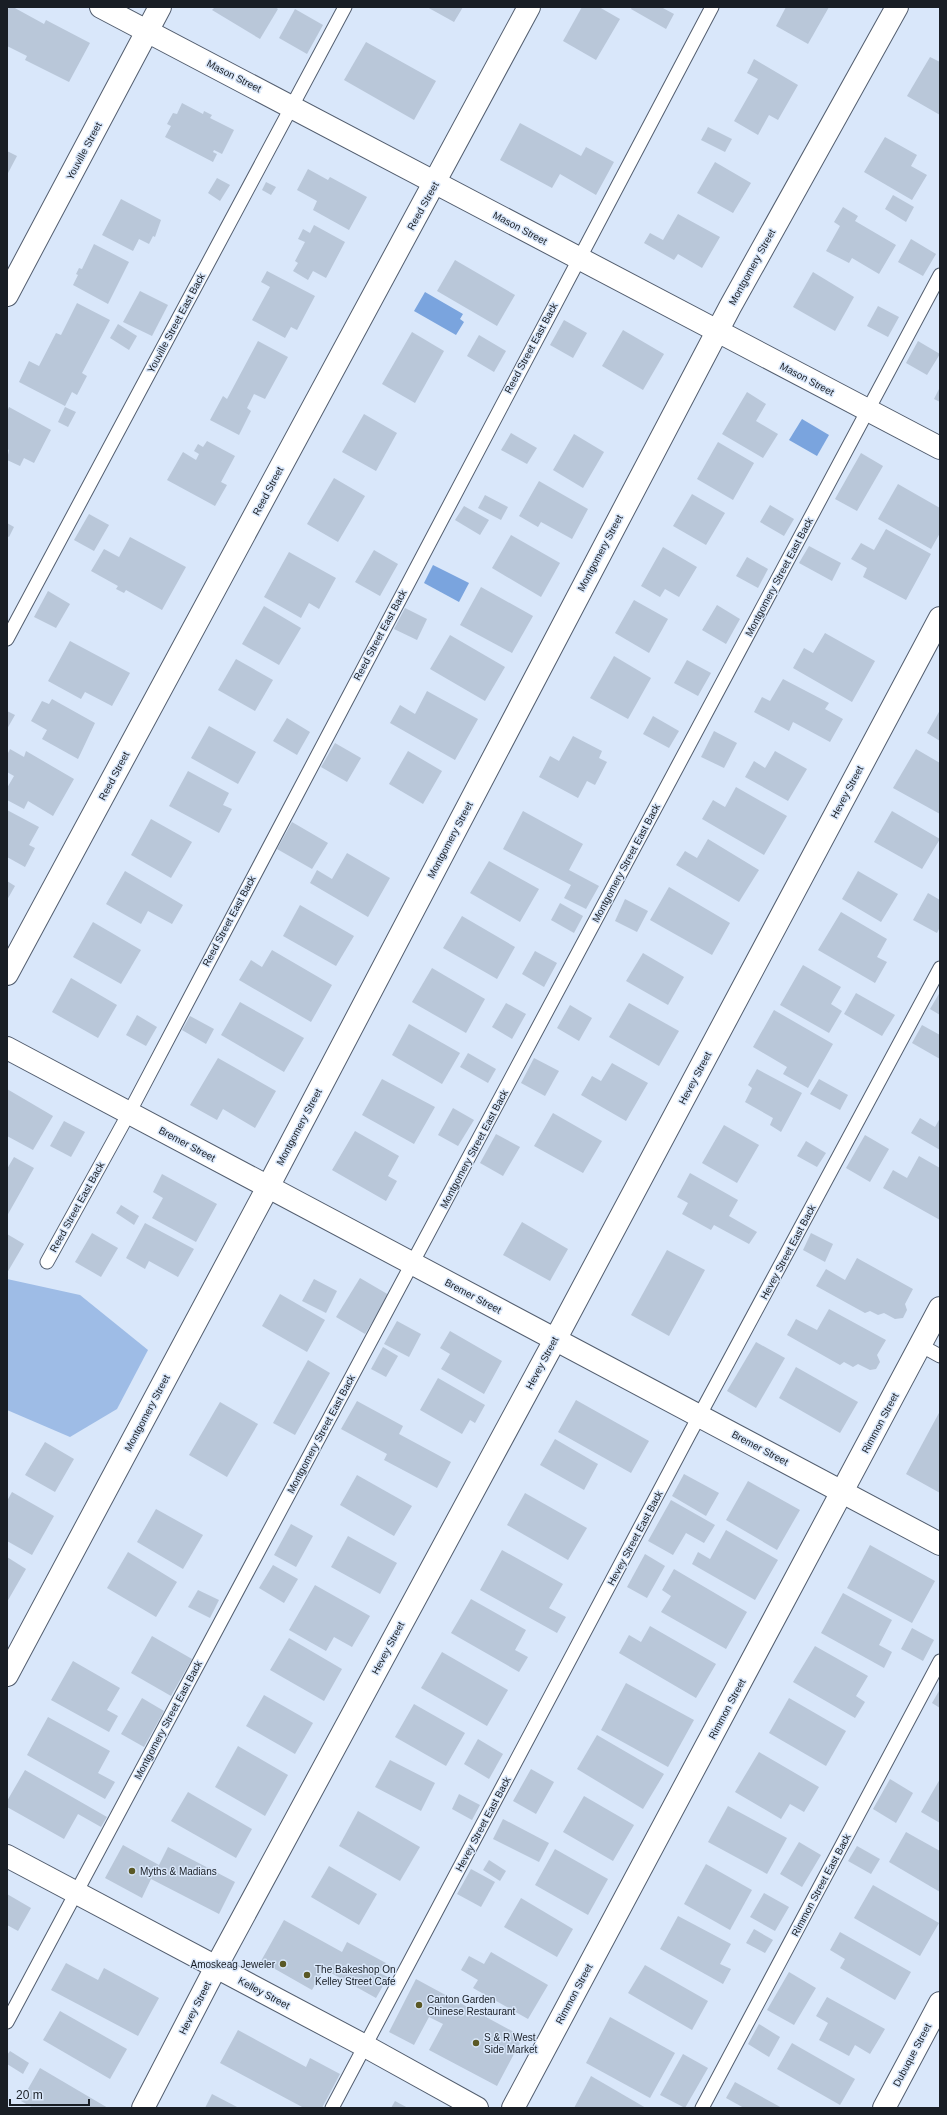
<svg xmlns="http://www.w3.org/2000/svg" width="947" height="2115" font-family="Arial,sans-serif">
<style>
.green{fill:#9ebce6}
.water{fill:#7aa4de}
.building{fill:#b9c7d9}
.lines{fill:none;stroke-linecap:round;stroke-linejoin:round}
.service-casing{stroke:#535e6f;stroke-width:15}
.minor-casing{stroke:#535e6f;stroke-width:24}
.tertiary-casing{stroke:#535e6f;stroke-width:24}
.service{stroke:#fff;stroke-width:13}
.minor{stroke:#fff;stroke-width:22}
.tertiary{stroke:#fff;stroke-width:22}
.poi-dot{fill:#5a5825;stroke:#d9e7fa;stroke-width:1.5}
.labels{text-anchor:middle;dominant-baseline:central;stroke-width:3;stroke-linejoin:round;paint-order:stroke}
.street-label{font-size:10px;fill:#191e25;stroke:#d9e7fa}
.poi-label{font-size:10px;fill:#191e25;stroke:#d9e7fa;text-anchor:start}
</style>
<rect width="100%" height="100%" fill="#d9e7fa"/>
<!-- green -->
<polygon class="green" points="7,1279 80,1295 148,1350 117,1409 70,1437 7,1410"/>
<!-- water -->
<g class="water">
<polygon points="425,292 463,314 460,319 464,322 456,335 414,311"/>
<polygon points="802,419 829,435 817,456 789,440"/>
<polygon points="433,565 469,583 459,602 424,583"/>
</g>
<!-- building -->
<g class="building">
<polygon points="9,7 13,7 44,24 46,20 90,43 69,82 25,60 27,56 7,46 7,11"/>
<polygon points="215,7 275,7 278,9 260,39 212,10"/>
<polygon points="427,7 463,7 454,22"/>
<polygon points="582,7 599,7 620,19 596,60 563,41"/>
<polygon points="632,7 661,7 674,14 666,29 631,9"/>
<polygon points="786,7 829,7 808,44 776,26"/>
<polygon points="295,9 323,25 307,54 279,38"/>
<polygon points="366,42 436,81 414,120 344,80"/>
<polygon points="930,57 940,62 940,115 907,96"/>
<polygon points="754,59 798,85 778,120 769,115 758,135 734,121 758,79 747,73"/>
<polygon points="182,103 203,114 204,111 212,115 210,118 234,130 222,154 214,150 213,152 217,154 213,162 165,137 171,126 167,124 173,113 177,114"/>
<polygon points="520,123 581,156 586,147 614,162 596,195 560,174 552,188 500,160"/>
<polygon points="708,127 732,139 725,152 701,140"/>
<polygon points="885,137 917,155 911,166 927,175 912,200 864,172"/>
<polygon points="7,151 17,156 7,175"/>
<polygon points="715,162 751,183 733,213 697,193"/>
<polygon points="308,169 328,180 330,177 367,197 349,230 313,210 317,201 297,190"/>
<polygon points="217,178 230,185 220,201 208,193"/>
<polygon points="266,182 276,187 271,195 262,190"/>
<polygon points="893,195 914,207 906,222 885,209"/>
<polygon points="121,199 161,220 155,237 153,236 149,244 139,239 133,251 102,235"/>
<polygon points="843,207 858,216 855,221 896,245 879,274 852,258 849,263 826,251 840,226 834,222"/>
<polygon points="678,214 720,237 702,268 678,254 674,260 644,243 650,233 663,240"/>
<polygon points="314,225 345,242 326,278 313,271 308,280 293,271 298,263 295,261 305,242 298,239 303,229 310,233"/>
<polygon points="911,239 936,254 923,276 898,262"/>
<polygon points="94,244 129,262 108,304 73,285 78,275 76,274 79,268 82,269"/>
<polygon points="455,260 515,295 497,326 437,291"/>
<polygon points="267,271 315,296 297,330 291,327 285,338 252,320 270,287 261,282"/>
<polygon points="813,272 854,297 835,331 793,307"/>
<polygon points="140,291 168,305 152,336 123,322"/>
<polygon points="77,303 110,320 82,373 87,376 77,395 72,392 65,406 19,382 29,361 39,366 56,333 61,335"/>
<polygon points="878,306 899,317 888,337 867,326"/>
<polygon points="564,320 587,333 573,358 550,345"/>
<polygon points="118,324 137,336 129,350 110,338"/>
<polygon points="623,330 664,354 643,390 602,366"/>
<polygon points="412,332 444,351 415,403 382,384"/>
<polygon points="479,335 506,351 494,372 467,356"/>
<polygon points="258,341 288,357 265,399 254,394 247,408 251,411 239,435 210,420 223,396 227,399"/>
<polygon points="918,341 940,354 927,375 906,363"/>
<polygon points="940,387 940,402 934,399"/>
<polygon points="747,392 766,404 756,421 778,434 763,458 722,434"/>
<polygon points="9,407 51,430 34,463 24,458 20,466 7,460 9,450 7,449 7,412"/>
<polygon points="65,407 76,412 68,427 58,422"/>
<polygon points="364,414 397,433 376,471 342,452"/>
<polygon points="511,433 537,448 527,464 501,450"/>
<polygon points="574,434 604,452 583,488 553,470"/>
<polygon points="207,441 235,456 221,482 227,485 215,506 167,480 183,452 196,460 199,454 194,451 198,444 203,447"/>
<polygon points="718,442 754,463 733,500 697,479"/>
<polygon points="861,453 883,466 857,511 835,499"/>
<polygon points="334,478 365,496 338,542 307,524"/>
<polygon points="539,481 588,509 572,539 541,522 538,527 519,516"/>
<polygon points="898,484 940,508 940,533 931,549 878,519"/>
<polygon points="692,494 725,513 706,545 673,526"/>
<polygon points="485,495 508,507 501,520 478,508"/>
<polygon points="770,505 794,519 784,536 760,522"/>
<polygon points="464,506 489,520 480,535 455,520"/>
<polygon points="89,514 109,525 94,551 74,540"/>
<polygon points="7,523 14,527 9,537 7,536"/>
<polygon points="886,529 931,554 906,600 863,577 867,568 851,559 861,543 874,550"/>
<polygon points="511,535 560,563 541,597 492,568"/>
<polygon points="130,537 186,567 162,610 126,590 124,593 116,589 118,586 91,571 104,549 119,557"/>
<polygon points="809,546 841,563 832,581 799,563"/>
<polygon points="663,547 697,567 679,597 665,589 660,597 641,586"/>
<polygon points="374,550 398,564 380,596 355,582"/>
<polygon points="289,552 336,578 319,609 309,603 301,618 264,597"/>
<polygon points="747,557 768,569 758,588 736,576"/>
<polygon points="481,587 533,616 512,653 460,625"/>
<polygon points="48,591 70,604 56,628 34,617"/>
<polygon points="634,600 668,619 649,653 615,633"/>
<polygon points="717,605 740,619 726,644 702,630"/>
<polygon points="264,606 301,628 279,665 242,644"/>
<polygon points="405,608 427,619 417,640 394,629"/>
<polygon points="825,633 875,661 852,702 793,668 804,648 813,653"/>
<polygon points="450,635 505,667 485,701 430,669"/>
<polygon points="70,641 130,673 112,706 85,692 81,699 48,681"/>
<polygon points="614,656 651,678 628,719 590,698"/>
<polygon points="236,659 273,680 255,711 218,690"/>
<polygon points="687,660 711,673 698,696 674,683"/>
<polygon points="783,679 829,703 825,709 843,719 830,742 793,722 789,731 754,712 762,697 770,701"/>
<polygon points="427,691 478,719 455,760 390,723 400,705 415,714"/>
<polygon points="52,699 95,723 78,759 42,739 47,730 31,721 42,701 49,704"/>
<polygon points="940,710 940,741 927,733"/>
<polygon points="7,711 15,715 7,729"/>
<polygon points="653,716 679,731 669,748 643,734"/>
<polygon points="287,718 310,732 297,755 273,741"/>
<polygon points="209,726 256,752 238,784 191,758"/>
<polygon points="714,731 737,743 724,768 701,757"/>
<polygon points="573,736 602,751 599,758 607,762 595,785 587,781 578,798 539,777 550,756 559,761"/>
<polygon points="335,743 361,758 347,782 321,767"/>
<polygon points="10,749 24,757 26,751 74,779 53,816 28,801 24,809 7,800 7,788 14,776 7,772 7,755"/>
<polygon points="916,749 940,763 940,814 893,788"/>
<polygon points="408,751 442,771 423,804 389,784"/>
<polygon points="775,751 807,769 788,801 745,777 754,761 765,768"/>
<polygon points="188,771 229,793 223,805 232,809 219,833 169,806"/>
<polygon points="736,787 787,816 764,855 702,819 713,800 725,807"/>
<polygon points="7,810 39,827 29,845 35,848 25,867 7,857"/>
<polygon points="523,811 583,844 569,870 599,886 586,909 564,898 571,885 503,849"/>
<polygon points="892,811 940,839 922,869 874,842"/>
<polygon points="151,819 192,842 171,878 131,855"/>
<polygon points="292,822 328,843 312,869 277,849"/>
<polygon points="708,839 759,870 739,902 676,865 685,851 697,858"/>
<polygon points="347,853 390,878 368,917 310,883 317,870 332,879"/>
<polygon points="489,861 539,889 520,922 470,893"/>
<polygon points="125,871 183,905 172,924 148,911 141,924 106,904"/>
<polygon points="858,871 898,894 881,922 842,899"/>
<polygon points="7,881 15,886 7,900"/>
<polygon points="669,887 730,923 712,955 650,920"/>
<polygon points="928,893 940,900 940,927 937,933 913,920"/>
<polygon points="625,899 648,911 637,932 615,921"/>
<polygon points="560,903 583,916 574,933 551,920"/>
<polygon points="300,905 354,936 336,966 283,936"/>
<polygon points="841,912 887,939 877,957 887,962 875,983 818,950"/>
<polygon points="462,916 515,947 497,979 443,948"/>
<polygon points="93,922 141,950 121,984 73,957"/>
<polygon points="272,950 332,985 311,1022 239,980 251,960 262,967"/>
<polygon points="535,951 557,963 544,987 522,974"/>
<polygon points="643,953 684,977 668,1005 626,981"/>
<polygon points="803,965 841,987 831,1004 842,1011 829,1033 780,1005"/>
<polygon points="432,968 485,999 466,1033 412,1002"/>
<polygon points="71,978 117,1005 98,1038 52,1012"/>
<polygon points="940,992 940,1015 930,1009"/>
<polygon points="856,993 895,1015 882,1036 844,1014"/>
<polygon points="240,1002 304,1038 284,1072 221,1035"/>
<polygon points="506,1003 526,1014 512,1039 492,1027"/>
<polygon points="629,1003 679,1031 659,1066 609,1037"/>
<polygon points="570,1005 592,1018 579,1041 557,1028"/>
<polygon points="774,1010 833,1044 808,1088 783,1074 787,1067 753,1047"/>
<polygon points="137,1015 157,1027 146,1046 126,1035"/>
<polygon points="190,1016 214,1029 206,1044 182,1030"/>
<polygon points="409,1024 460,1053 442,1084 392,1055"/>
<polygon points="922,1025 940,1035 940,1059 912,1043"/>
<polygon points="468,1053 496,1069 488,1083 460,1067"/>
<polygon points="218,1058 276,1091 255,1128 223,1109 217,1120 190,1105"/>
<polygon points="534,1058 559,1071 545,1096 521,1083"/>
<polygon points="612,1063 648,1083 626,1121 581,1095 592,1076 601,1081"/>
<polygon points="757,1069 802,1093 781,1132 770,1125 773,1118 745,1102 752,1088 748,1085"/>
<polygon points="382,1079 435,1107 414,1144 362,1115"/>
<polygon points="819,1079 848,1095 840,1110 810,1094"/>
<polygon points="7,1089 53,1116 33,1150 7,1136"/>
<polygon points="453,1108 474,1120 458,1146 438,1135"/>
<polygon points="553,1113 602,1141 583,1173 534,1146"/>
<polygon points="920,1118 935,1127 940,1118 940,1150 911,1133"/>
<polygon points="64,1121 85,1132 71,1157 50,1146"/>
<polygon points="724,1125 759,1145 737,1183 702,1163"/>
<polygon points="355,1131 399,1156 388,1176 397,1181 386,1201 332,1170"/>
<polygon points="496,1134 520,1147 503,1176 480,1163"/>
<polygon points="865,1135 889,1149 870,1182 846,1168"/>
<polygon points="806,1141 826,1153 817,1167 797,1156"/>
<polygon points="919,1156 940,1168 940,1220 883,1188 893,1170 907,1178"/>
<polygon points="14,1157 34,1168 7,1216 7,1169"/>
<polygon points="690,1173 738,1200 729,1216 757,1232 749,1244 714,1225 711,1230 682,1214 688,1203 677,1197"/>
<polygon points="162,1174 217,1204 196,1242 152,1218 163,1198 153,1192"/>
<polygon points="121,1205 139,1216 134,1225 116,1213"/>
<polygon points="522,1222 568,1249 550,1281 503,1255"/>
<polygon points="145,1223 194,1249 178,1277 149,1261 145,1269 126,1258"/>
<polygon points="92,1233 118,1248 101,1277 75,1262"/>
<polygon points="811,1233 833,1244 825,1262 803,1250"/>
<polygon points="7,1234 24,1244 7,1273"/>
<polygon points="667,1250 705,1270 669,1336 631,1315"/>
<polygon points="857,1258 913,1289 905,1304 907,1310 903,1318 895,1319 884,1313 878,1315 870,1311 865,1313 816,1286 826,1269 845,1280"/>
<polygon points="360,1278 389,1295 365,1334 336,1317"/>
<polygon points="314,1279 337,1291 326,1313 302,1301"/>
<polygon points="280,1294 325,1320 307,1352 262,1326"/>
<polygon points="829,1309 886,1340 877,1355 880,1362 876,1369 870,1370 858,1364 853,1367 844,1362 840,1365 787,1335 796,1319 817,1330"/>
<polygon points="397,1321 421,1334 409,1357 384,1344"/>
<polygon points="450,1331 502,1361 484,1394 441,1369 450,1354 440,1348"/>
<polygon points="756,1342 785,1358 756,1408 727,1391"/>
<polygon points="383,1347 398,1356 386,1377 371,1369"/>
<polygon points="308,1360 330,1373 295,1435 273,1423"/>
<polygon points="796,1367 858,1402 840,1433 779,1398"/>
<polygon points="438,1378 485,1405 475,1423 470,1420 462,1434 420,1410"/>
<polygon points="576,1400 649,1441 631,1473 558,1432"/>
<polygon points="357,1401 403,1426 399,1434 451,1462 437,1488 384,1460 387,1454 341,1429"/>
<polygon points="220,1402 258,1424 227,1477 189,1455"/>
<polygon points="940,1411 940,1493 906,1474"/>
<polygon points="555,1439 598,1464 584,1490 540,1465"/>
<polygon points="45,1442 74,1459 55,1492 25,1475"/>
<polygon points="684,1474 719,1493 706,1516 672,1496"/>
<polygon points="357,1475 412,1506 394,1536 340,1505"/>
<polygon points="748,1481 800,1510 777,1550 726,1520"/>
<polygon points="12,1492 54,1516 32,1555 7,1541 7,1501"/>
<polygon points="525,1493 587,1528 568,1560 507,1525"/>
<polygon points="671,1500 715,1525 704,1543 686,1533 673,1555 648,1541"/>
<polygon points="156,1509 203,1535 183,1569 137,1542"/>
<polygon points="291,1524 313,1536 296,1567 274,1555"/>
<polygon points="726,1530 778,1560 755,1600 692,1564 698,1552 710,1559"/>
<polygon points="348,1536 397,1563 380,1594 331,1567"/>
<polygon points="870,1545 935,1581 912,1623 847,1588"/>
<polygon points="502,1550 563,1584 549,1608 566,1617 557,1633 480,1590"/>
<polygon points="128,1552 177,1582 156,1617 107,1588"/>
<polygon points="645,1554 665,1566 647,1598 627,1587"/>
<polygon points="7,1557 26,1569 7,1602"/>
<polygon points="273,1565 298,1579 284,1603 259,1588"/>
<polygon points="674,1569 747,1612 726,1649 661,1612 671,1596 662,1590"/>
<polygon points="315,1585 370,1616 352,1647 334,1637 326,1651 289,1630"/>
<polygon points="198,1590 219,1600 210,1618 188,1607"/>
<polygon points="843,1593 892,1620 879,1645 892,1652 884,1668 821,1633"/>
<polygon points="471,1599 526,1630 515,1650 528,1657 519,1672 451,1633"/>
<polygon points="650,1626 716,1664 696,1698 619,1653 629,1635 641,1642"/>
<polygon points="912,1628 934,1640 923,1661 901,1649"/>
<polygon points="152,1636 192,1659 171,1696 131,1673"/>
<polygon points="289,1638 342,1669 324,1701 270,1670"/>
<polygon points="815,1646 868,1676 856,1696 865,1702 855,1718 793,1682"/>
<polygon points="442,1652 508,1690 487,1726 421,1688"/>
<polygon points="73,1661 120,1688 107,1710 118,1716 109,1732 51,1700"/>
<polygon points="626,1683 694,1720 668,1767 601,1730"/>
<polygon points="939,1691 940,1692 940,1708 932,1703"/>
<polygon points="264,1695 313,1723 295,1754 246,1726"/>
<polygon points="142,1698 164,1711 144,1747 121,1734"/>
<polygon points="789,1698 846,1731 826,1766 769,1733"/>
<polygon points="414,1704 465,1733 446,1766 395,1737"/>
<polygon points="48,1717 110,1751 98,1773 115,1782 105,1799 27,1755"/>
<polygon points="597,1735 664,1774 643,1809 577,1769"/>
<polygon points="478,1739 503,1754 489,1779 464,1764"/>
<polygon points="238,1746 288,1775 265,1816 215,1787"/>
<polygon points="759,1752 819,1787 804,1812 790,1804 781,1819 735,1792"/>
<polygon points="390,1760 435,1783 421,1811 375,1787"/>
<polygon points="531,1769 554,1782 536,1814 513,1801"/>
<polygon points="25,1770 107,1817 101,1827 78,1814 64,1839 7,1807 7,1801"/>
<polygon points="890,1779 913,1793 896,1823 873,1809"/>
<polygon points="940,1779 940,1823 921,1812"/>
<polygon points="188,1792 252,1829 236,1858 171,1821"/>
<polygon points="459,1794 480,1805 472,1820 452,1809"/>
<polygon points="584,1796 634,1825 613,1861 563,1832"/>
<polygon points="728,1806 787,1838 767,1874 708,1842"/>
<polygon points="358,1811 420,1847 400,1881 339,1846"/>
<polygon points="503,1819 549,1843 539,1862 493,1839"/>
<polygon points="906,1832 940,1851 940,1892 889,1862"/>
<polygon points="799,1842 821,1855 802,1887 780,1874"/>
<polygon points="123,1845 159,1865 168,1847 235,1882 219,1914 151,1879 142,1898 105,1878"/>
<polygon points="857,1846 880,1859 871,1874 848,1861"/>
<polygon points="555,1849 608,1879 588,1915 535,1885"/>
<polygon points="489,1860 506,1871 500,1881 483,1870"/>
<polygon points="706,1864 752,1890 730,1930 684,1904"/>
<polygon points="329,1866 377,1894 359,1925 311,1897"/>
<polygon points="471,1869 495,1882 481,1907 457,1894"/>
<polygon points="873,1885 939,1923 920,1956 854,1918"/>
<polygon points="764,1893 789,1907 775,1931 750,1917"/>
<polygon points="7,1894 31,1908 18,1931 7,1925"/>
<polygon points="521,1898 573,1929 557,1957 504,1927"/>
<polygon points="678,1916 731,1944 720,1964 731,1969 723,1984 660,1949"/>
<polygon points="284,1920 342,1952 347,1942 386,1963 380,1973 388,1977 376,1998 324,1969 312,1990 261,1961"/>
<polygon points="754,1929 773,1940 765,1953 746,1943"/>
<polygon points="840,1932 911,1972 895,2000 840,1968 845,1959 830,1950"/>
<polygon points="491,1952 548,1985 528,2019 473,1988 478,1980 461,1970 469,1956 484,1964"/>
<polygon points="66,1963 98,1980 104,1968 159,1998 138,2036 51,1990"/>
<polygon points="645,1965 708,2001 692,2030 628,1993"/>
<polygon points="789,1972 816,1988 794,2025 767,2010"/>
<polygon points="416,1979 523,2037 497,2086 429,2050 443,2024 429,2017 414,2045 389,2032"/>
<polygon points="827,1997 885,2029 870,2054 855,2045 849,2056 819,2040 828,2023 816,2016"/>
<polygon points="60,2011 127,2049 110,2079 43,2040"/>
<polygon points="610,2017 675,2053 650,2098 586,2063"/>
<polygon points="759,2024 780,2037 769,2057 748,2044"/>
<polygon points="238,2030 306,2067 310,2058 340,2074 322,2108 304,2108 220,2063"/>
<polygon points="792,2043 855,2079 840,2105 777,2069"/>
<polygon points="10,2051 29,2063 23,2074 7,2064 7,2055"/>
<polygon points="683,2054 708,2068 685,2108 660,2095"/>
<polygon points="40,2068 108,2108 33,2108 21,2101"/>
<polygon points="591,2076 646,2108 574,2108"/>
<polygon points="735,2082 782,2108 744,2108 726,2098"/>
<polygon points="212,2094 239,2108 205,2108"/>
<polygon points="395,2101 408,2108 391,2108"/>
</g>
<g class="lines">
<!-- service casing -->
<g class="service-casing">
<g id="service">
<polyline points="7,639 345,7"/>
<polyline points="47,1262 129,1113 712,7"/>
<polyline points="920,1345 940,1356"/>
<polyline points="7,2022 940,275"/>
<polyline points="332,2108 689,1435 940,968"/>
<polyline points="702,2108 940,1661"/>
</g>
</g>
<!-- minor casing -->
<g class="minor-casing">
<g id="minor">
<polyline points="101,7 940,448"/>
<polyline points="7,295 160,7"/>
<polyline points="7,974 529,7"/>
<polyline points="7,1048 940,1544"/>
<polyline points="7,1675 268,1187 730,307 897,7"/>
<polyline points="143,2108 216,1967 555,1340 940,618"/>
<polyline points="513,2108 940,1308"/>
<polyline points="884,2108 940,2003"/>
</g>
</g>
<!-- tertiary casing -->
<g class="tertiary-casing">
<polyline id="tertiary" points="7,1856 365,2046 477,2108"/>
</g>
<!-- service -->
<use href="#service" class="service"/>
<!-- minor -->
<use href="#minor" class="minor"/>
<!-- tertiary -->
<use href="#tertiary" class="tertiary"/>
</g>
<!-- markers -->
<g class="poi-dot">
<circle cx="132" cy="1871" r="4"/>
<circle cx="283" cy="1964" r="4"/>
<circle cx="307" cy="1975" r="4"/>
<circle cx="419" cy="2005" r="4"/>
<circle cx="476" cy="2043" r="4"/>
</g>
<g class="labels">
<!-- street labels -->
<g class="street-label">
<text transform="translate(234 76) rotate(27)">Mason Street</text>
<text transform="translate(84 151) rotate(-62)">Youville Street</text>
<text transform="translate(423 206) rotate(-61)">Reed Street</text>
<text transform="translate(520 228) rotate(28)">Mason Street</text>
<text transform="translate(752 267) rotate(-61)">Montgomery Street</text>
<text transform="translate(176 323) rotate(-62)">Youville Street East Back</text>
<text transform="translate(531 348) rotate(-62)">Reed Street East Back</text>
<text transform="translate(807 379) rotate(28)">Mason Street</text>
<text transform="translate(268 491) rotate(-62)">Reed Street</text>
<text transform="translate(600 553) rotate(-62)">Montgomery Street</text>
<text transform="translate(779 577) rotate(-62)">Montgomery Street East Back</text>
<text transform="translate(380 635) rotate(-62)">Reed Street East Back</text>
<text transform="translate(114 776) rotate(-62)">Reed Street</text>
<text transform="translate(847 792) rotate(-62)">Hevey Street</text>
<text transform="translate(450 840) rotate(-62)">Montgomery Street</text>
<text transform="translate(626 863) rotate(-62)">Montgomery Street East Back</text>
<text transform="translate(229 921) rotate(-62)">Reed Street East Back</text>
<text transform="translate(695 1078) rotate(-62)">Hevey Street</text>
<text transform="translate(299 1127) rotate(-62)">Montgomery Street</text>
<text transform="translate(187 1144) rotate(28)">Bremer Street</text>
<text transform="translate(474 1149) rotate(-62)">Montgomery Street East Back</text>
<text transform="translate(77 1207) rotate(-61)">Reed Street East Back</text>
<text transform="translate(788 1252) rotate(-62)">Hevey Street East Back</text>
<text transform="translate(473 1296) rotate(28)">Bremer Street</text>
<text transform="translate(542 1363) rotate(-62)">Hevey Street</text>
<text transform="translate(147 1413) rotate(-62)">Montgomery Street</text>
<text transform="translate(880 1423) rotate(-62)">Rimmon Street</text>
<text transform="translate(321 1434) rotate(-62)">Montgomery Street East Back</text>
<text transform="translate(760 1448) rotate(28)">Bremer Street</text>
<text transform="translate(635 1538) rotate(-62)">Hevey Street East Back</text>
<text transform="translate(388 1648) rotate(-62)">Hevey Street</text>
<text transform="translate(727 1709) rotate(-62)">Rimmon Street</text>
<text transform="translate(168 1720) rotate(-62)">Montgomery Street East Back</text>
<text transform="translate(483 1824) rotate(-62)">Hevey Street East Back</text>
<text transform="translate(821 1885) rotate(-62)">Rimmon Street East Back</text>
<text transform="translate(264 1993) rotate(28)">Kelley Street</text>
<text transform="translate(574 1994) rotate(-62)">Rimmon Street</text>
<text transform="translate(195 2008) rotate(-63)">Hevey Street</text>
<text transform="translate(912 2055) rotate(-62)">Dubuque Street</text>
</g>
<!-- poi labels -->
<g class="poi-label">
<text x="140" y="1871">Myths &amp; Madians</text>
<text x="275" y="1964" text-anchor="end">Amoskeag Jeweler</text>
<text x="315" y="1969">The Bakeshop On<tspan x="315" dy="12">Kelley Street Cafe</tspan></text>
<text x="427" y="1999">Canton Garden<tspan x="427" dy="12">Chinese Restaurant</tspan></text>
<text x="484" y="2037">S &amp; R West<tspan x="484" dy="12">Side Market</tspan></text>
</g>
</g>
<!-- border -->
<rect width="947" height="2115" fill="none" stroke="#191e25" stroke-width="16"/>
<!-- scale -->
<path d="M10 2099v6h79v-6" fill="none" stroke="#191e25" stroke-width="2"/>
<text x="16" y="2099" font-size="12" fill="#191e25" stroke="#d9e7fa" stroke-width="3" paint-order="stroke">20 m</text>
</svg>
